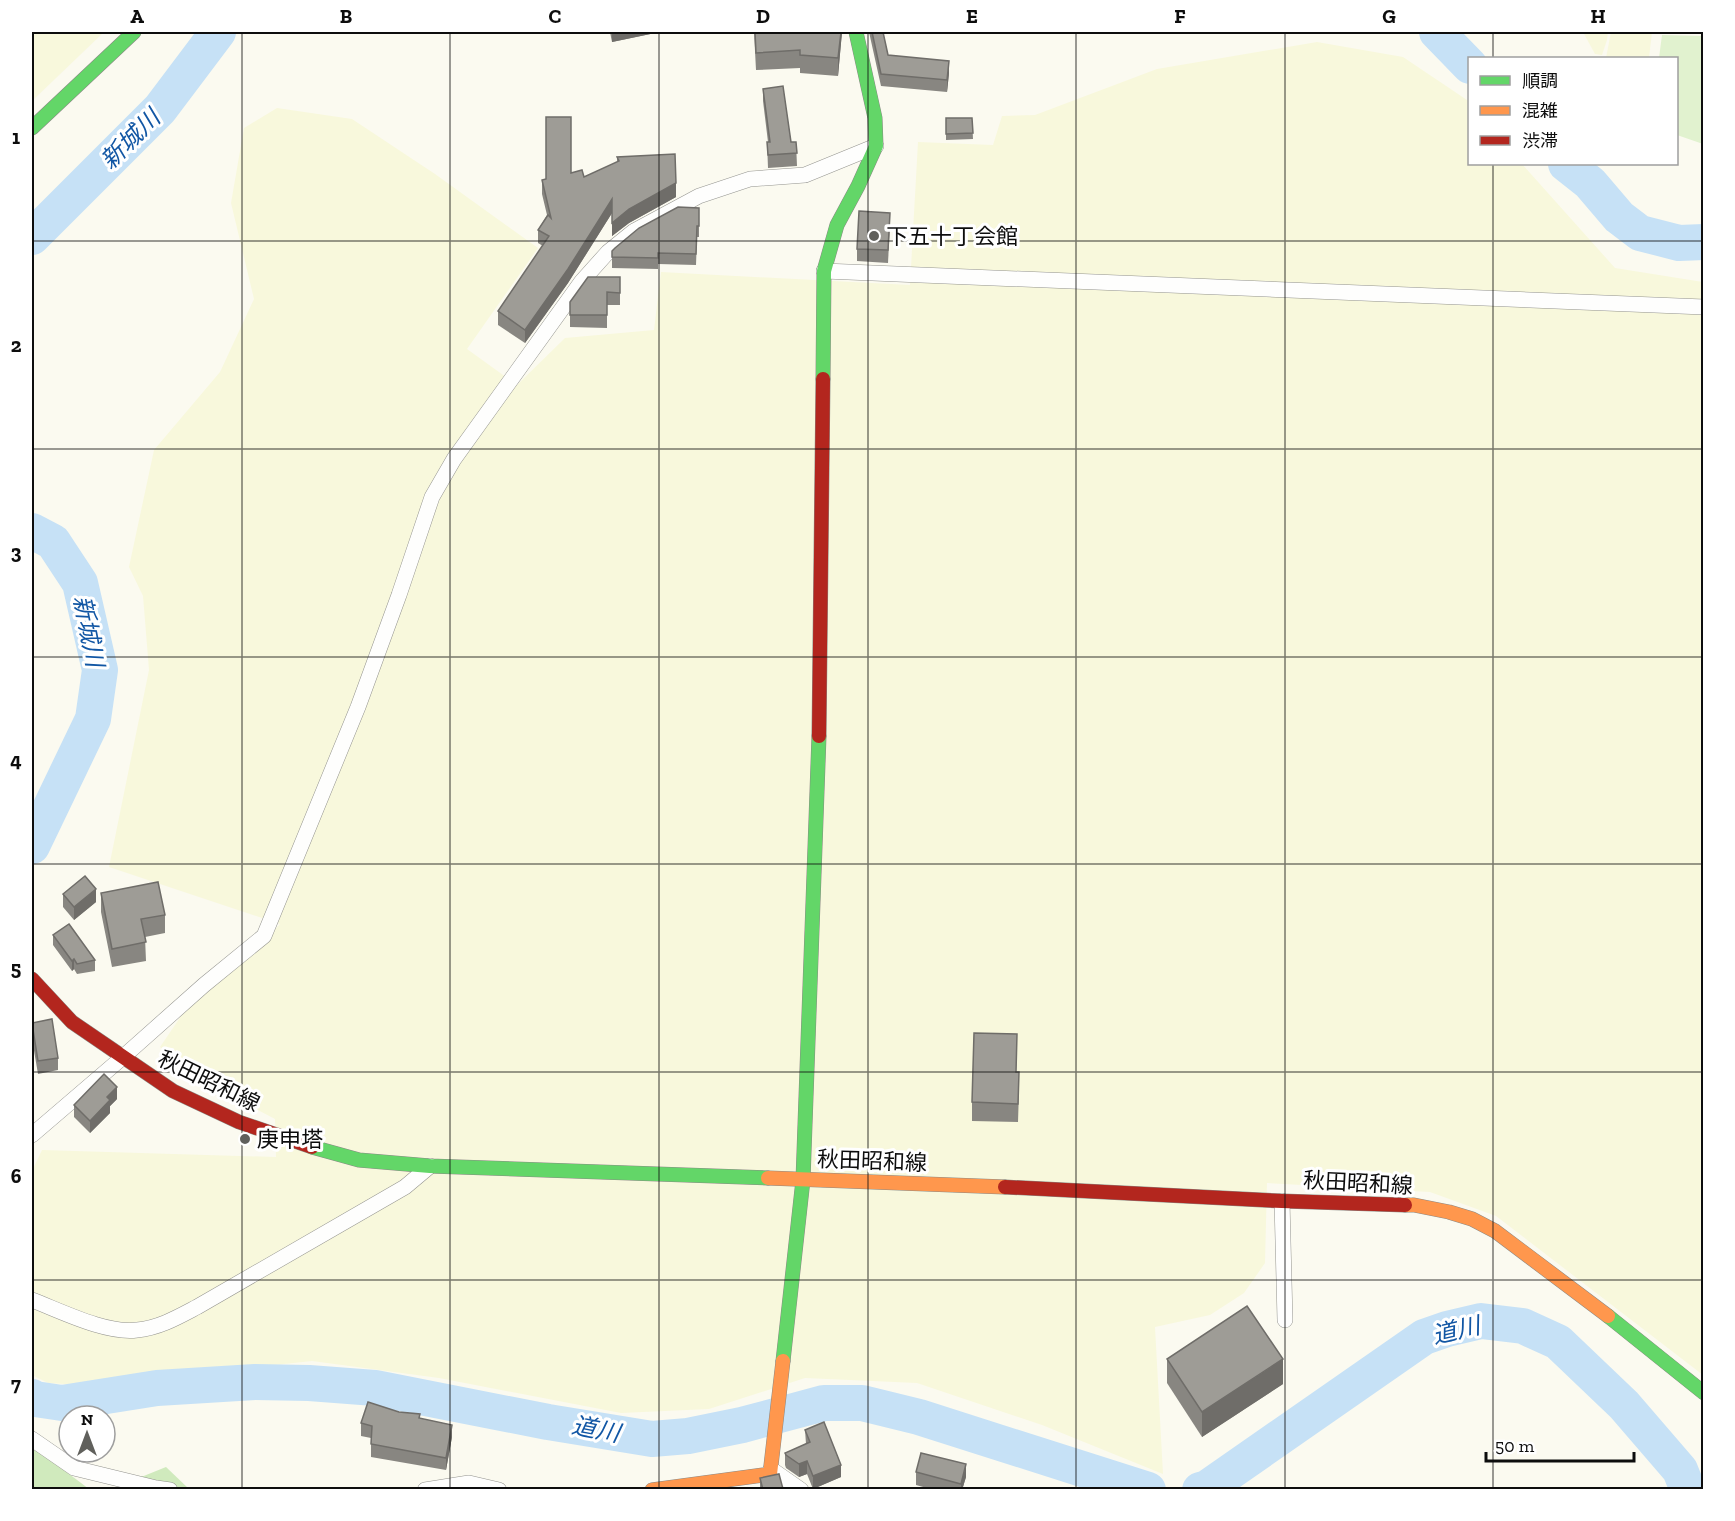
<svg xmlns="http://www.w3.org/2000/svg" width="1735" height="1521" font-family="'Zilla Slab','Noto Sans JP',serif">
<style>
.farmland{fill:#f8f8dc}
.green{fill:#e1f2cf}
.forest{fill:#d0eabd}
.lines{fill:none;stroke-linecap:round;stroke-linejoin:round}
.river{stroke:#c6e1f6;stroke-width:36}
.street-casing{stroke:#94948f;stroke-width:16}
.fast-casing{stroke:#8b8a86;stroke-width:15}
.slow-casing{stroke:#8b8a86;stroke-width:15}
.jam-casing{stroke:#8b8a86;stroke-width:15}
.street{stroke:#fefefd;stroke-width:15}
.fast{stroke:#63d668;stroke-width:14}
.slow{stroke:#ff974d;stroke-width:14}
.jam{stroke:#b3261e;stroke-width:14}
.wall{fill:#888681}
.shaded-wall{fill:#6f6d69}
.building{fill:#9e9c96;stroke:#6f6d69;stroke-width:1.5}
.grid{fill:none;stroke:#0d0d0d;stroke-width:1.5;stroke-opacity:0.55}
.poi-dot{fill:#60605c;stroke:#fff;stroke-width:2}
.labels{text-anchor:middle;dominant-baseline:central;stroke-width:6;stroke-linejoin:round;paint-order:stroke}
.poi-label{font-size:22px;fill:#0d0d0d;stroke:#fff;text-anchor:start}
.street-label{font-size:22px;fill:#0d0d0d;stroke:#fff}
.water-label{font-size:24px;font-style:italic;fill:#1156a4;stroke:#fff}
.neatline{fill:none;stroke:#0d0d0d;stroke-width:2}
.grid-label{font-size:20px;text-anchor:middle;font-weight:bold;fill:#0d0d0d}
</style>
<rect width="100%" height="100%" fill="#fbfaf0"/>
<!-- farmland -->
<g class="farmland">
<polygon points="32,32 104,32 32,101"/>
<polygon points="1583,32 1608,32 1607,40 1602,55 1595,54"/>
<polygon points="1611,32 1652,32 1649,58 1606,58"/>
<polygon points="1317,42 1403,57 1467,100 1470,102 1470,164 1522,164 1615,268 1703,282 1703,1375 1496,1216 1430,1192 1267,1183 1265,1263 1244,1293 1210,1315 1155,1327 1163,1474 1042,1425 917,1383 805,1378 709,1409 621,1413 439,1378 312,1361 191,1374 99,1386 48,1383 32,1375 32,1171 42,1150 276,1157 275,1119 197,1078 160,1047 194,997 259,946 280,924 109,867 149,670 143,596 129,567 154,450 220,372 254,299 231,203 244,128 277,108 352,119 435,174 538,248 467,349 517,385 565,338 654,330 661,272 910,285 918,142 993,145 1002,116 1035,115 1157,69"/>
</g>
<!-- green -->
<polygon class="green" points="1662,35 1703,36 1703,144 1677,135 1676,58 1659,58"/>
<!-- forest -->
<g class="forest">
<polygon points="32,1446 89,1489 32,1489"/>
<polygon points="166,1467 189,1489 109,1490"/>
</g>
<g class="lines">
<!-- river -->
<g class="river">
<polyline points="1437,32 1470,66"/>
<polyline points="1566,164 1590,183 1619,217 1640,233 1679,243 1704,242"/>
<polyline points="32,237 160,109 218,32"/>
<polyline points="32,531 53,542 80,583 100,670 93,719 32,846"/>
<polyline points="32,1397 35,1399 62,1403 157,1388 255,1382 309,1383 375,1388 548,1422 652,1439 688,1436 742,1425 824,1403 862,1403 919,1417 1148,1490"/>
<polyline points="1200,1490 1207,1488 1424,1337 1447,1329 1481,1321 1523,1326 1558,1342 1624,1405 1680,1470 1688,1490"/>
</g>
<!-- street casing -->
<g class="street-casing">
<g id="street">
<polyline points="824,271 1704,307"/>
<polyline points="32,1135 123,1057 204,985 264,936 358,707 399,595 432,497 454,459 582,281 608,252 634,231 699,196 750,179 805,175 876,146"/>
<polyline points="1282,1201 1285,1320"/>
<path d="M32 1300C61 1311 106 1334 137 1330 159 1328 178 1317 197 1307L405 1187 430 1166"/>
<polyline points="32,1439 74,1468 156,1488 170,1490"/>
<polyline points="771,1469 801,1490"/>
<polyline points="425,1490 469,1483 499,1490"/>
</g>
</g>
<!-- fast casing -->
<g class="fast-casing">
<g id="fast">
<polyline points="32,128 134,32"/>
<polyline points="823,379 824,271 837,225 858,186 876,146 875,118 856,32"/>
<polyline points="312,1147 359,1160 430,1166 768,1178"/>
<polyline points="1608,1316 1704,1393"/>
<polyline points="783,1361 803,1180 819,736"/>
</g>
</g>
<!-- slow casing -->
<g class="slow-casing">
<g id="slow">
<polyline points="768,1178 1005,1187"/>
<polyline points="1405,1205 1414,1205 1449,1212 1472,1219 1495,1231 1608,1316"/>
<polyline points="652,1490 770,1474 783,1361"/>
</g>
</g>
<!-- jam casing -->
<g class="jam-casing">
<g id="jam">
<polyline points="819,736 823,379"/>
<polyline points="32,979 72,1022 173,1091 239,1122 312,1147"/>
<polyline points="1005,1187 1282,1201 1405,1205"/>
</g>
</g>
<!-- street -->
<use href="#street" class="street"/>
<!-- fast -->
<use href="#fast" class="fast"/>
<!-- slow -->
<use href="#slow" class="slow"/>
<!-- jam -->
<use href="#jam" class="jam"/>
</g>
<!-- wall -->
<g class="wall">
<polygon points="610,32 660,32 612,42"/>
<polygon points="754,32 842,32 838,76 800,73 800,68 756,70"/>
<polygon points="869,32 883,32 888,55 949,73 947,92 881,86"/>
<polygon points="763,89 791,142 796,142 797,166 768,168 767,142 768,142 763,101"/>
<polygon points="946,118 972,118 973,139 946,140"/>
<polygon points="617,157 676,197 629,223 612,236 612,213 568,283 525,343 498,325 498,311 543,246 538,243 538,230 547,215 542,194 542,180 571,173 584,177 617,162"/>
<polygon points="699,208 699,237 697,237 696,265 658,264 658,269 612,268 612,251"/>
<polygon points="890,225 888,263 857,261 857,249"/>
<polygon points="620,277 620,305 607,305 607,328 570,327 570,302"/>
<polygon points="101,893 165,915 165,933 145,937 146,961 112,967 101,912"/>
<polygon points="63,894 96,902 74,920 63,907"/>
<polygon points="53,935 95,960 95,971 77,974 74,969 72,971 53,945"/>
<polygon points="32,1023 58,1058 58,1070 38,1074 32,1039"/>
<polygon points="1017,1053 1016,1072 1019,1090 1018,1122 972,1121 972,1102"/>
<polygon points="117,1099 110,1106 110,1113 90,1133 74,1117 74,1105"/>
<polygon points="1167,1359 1283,1384 1202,1437 1167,1383"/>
<polygon points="420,1419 452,1437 446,1470 371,1457 371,1438 361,1436 361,1423"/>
<polygon points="805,1430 841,1477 813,1489 807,1474 799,1477 786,1468 785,1465 785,1453 806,1444"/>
<polygon points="916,1472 966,1477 962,1490 934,1490 916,1485"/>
<polygon points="760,1478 763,1490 760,1490"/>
</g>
<!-- shaded-wall -->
<g class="shaded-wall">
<polygon points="612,32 660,32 612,42"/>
<polygon points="841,32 842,32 838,76 838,58"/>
<polygon points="949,61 949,73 947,92 947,80"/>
<polygon points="676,183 676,197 629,223 612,236 612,223 629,209"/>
<polygon points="612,199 612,213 568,283 525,343 525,330"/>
<polygon points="96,889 96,902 74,920 74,907"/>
<polygon points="74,959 74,969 72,971 72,961"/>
<polygon points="117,1087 117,1099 110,1106 110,1113 90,1133 90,1121 107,1097"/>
<polygon points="1283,1359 1283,1384 1202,1437 1202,1412"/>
<polygon points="452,1425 452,1437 446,1470 446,1458"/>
<polygon points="807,1461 807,1474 799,1477 799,1464"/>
<polygon points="966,1464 966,1477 962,1490 961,1490 961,1484"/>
<polygon points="841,1465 841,1477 813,1489 813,1476"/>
</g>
<!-- building -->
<g class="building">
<polygon points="755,32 841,32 838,58 800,55 800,50 756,53"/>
<polygon points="872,32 883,32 888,55 949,61 947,80 881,74"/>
<polygon points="783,86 791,142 796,142 797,153 768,155 767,142 770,142 763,89"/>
<polygon points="546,117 571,117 571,173 582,170 584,177 619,161 617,157 675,154 676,183 629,209 612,223 612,199 568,269 525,330 498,311 549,236 538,230 548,215 551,218 542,180 546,179"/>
<polygon points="946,118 972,118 973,133 946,134"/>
<polygon points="678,207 699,208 699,226 697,226 696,254 658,253 658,258 612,257 612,251 615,248 639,228"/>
<polygon points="859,211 890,213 888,250 857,249"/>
<polygon points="588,277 620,277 620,293 607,292 607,315 570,315 570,302"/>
<polygon points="85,876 96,889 74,907 63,894"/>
<polygon points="158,882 165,915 141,919 146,942 112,949 101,893"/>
<polygon points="69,924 95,960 77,964 74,959 72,961 53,935"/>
<polygon points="52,1019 58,1058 38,1061 32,1023"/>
<polygon points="974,1033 1017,1034 1016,1072 1019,1072 1018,1104 972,1102"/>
<polygon points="104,1074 117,1087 107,1097 110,1100 90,1121 74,1105"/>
<polygon points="1247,1306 1283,1359 1202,1412 1167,1359"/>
<polygon points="368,1402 399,1412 420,1414 419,1418 452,1425 446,1458 371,1444 372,1426 361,1423"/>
<polygon points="824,1422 841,1465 813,1476 807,1461 799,1464 786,1455 785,1453 810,1442 805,1430"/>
<polygon points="921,1453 966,1464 961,1484 916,1472"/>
<polygon points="779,1474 783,1489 763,1490 760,1478"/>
</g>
<!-- grid -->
<path class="grid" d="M242 32V1490M450 32V1490M659 32V1490M868 32V1490M1076 32V1490M1285 32V1490M1493 32V58M1493 164V1490M32 241H1704M32 449H1704M32 657H1704M32 864H1704M32 1072H1704M32 1280H1704"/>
<!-- markers -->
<g class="poi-dot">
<circle cx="874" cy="236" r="6"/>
<circle cx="245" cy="1139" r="6"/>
</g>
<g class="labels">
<!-- poi labels -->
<g class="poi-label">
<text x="886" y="236">下五十丁会館</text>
<text x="257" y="1139">庚申塔</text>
</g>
<!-- street labels -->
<g class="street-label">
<text transform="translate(209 1081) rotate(26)">秋田昭和線</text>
<text transform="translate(872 1161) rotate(2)">秋田昭和線</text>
<text transform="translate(1358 1183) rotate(3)">秋田昭和線</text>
</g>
<!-- water labels -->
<g class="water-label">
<text transform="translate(130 139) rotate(-45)">新城川</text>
<text transform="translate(89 631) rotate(79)">新城川</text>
<text transform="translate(1456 1330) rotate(-13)">道川</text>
<text transform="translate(596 1429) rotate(11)">道川</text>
</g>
</g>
<!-- border -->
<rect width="1735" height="1521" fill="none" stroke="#ffffff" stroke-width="66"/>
<!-- legend -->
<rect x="1468" y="57" width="210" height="108" fill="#ffffff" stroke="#9e9e9e" stroke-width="1.5"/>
<rect x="1480" y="76" width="30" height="9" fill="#63d668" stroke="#9e9e9e" stroke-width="1.5"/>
<text x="1522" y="87" font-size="18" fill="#0d0d0d">順調</text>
<rect x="1480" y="106" width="30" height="9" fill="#ff974d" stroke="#9e9e9e" stroke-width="1.5"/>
<text x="1522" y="117" font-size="18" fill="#0d0d0d">混雑</text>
<rect x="1480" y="136" width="30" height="9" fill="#b3261e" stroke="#9e9e9e" stroke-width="1.5"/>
<text x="1522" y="147" font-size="18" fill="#0d0d0d">渋滞</text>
<!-- north arrow -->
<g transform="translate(87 1434)"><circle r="28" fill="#ffffff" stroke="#9e9e9e" stroke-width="1.5"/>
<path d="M0-4.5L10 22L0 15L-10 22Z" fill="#60605c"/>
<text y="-9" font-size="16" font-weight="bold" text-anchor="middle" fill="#0d0d0d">N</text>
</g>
<!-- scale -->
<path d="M1486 1452v9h148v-9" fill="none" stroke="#0d0d0d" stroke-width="3"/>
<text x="1495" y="1452" font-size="18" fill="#0d0d0d" stroke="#ffffff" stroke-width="4.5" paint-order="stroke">50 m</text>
<rect x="33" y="33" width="1669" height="1455" class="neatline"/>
<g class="grid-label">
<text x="137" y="23">A</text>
<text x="346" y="23">B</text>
<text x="555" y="23">C</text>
<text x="763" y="23">D</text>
<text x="972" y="23">E</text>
<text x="1180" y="23">F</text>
<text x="1389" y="23">G</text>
<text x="1598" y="23">H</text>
<text x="16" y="144">1</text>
<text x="16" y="352">2</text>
<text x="16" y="559">3</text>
<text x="16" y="767">4</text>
<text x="16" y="975">5</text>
<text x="16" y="1183">6</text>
<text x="16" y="1391">7</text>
</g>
</svg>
